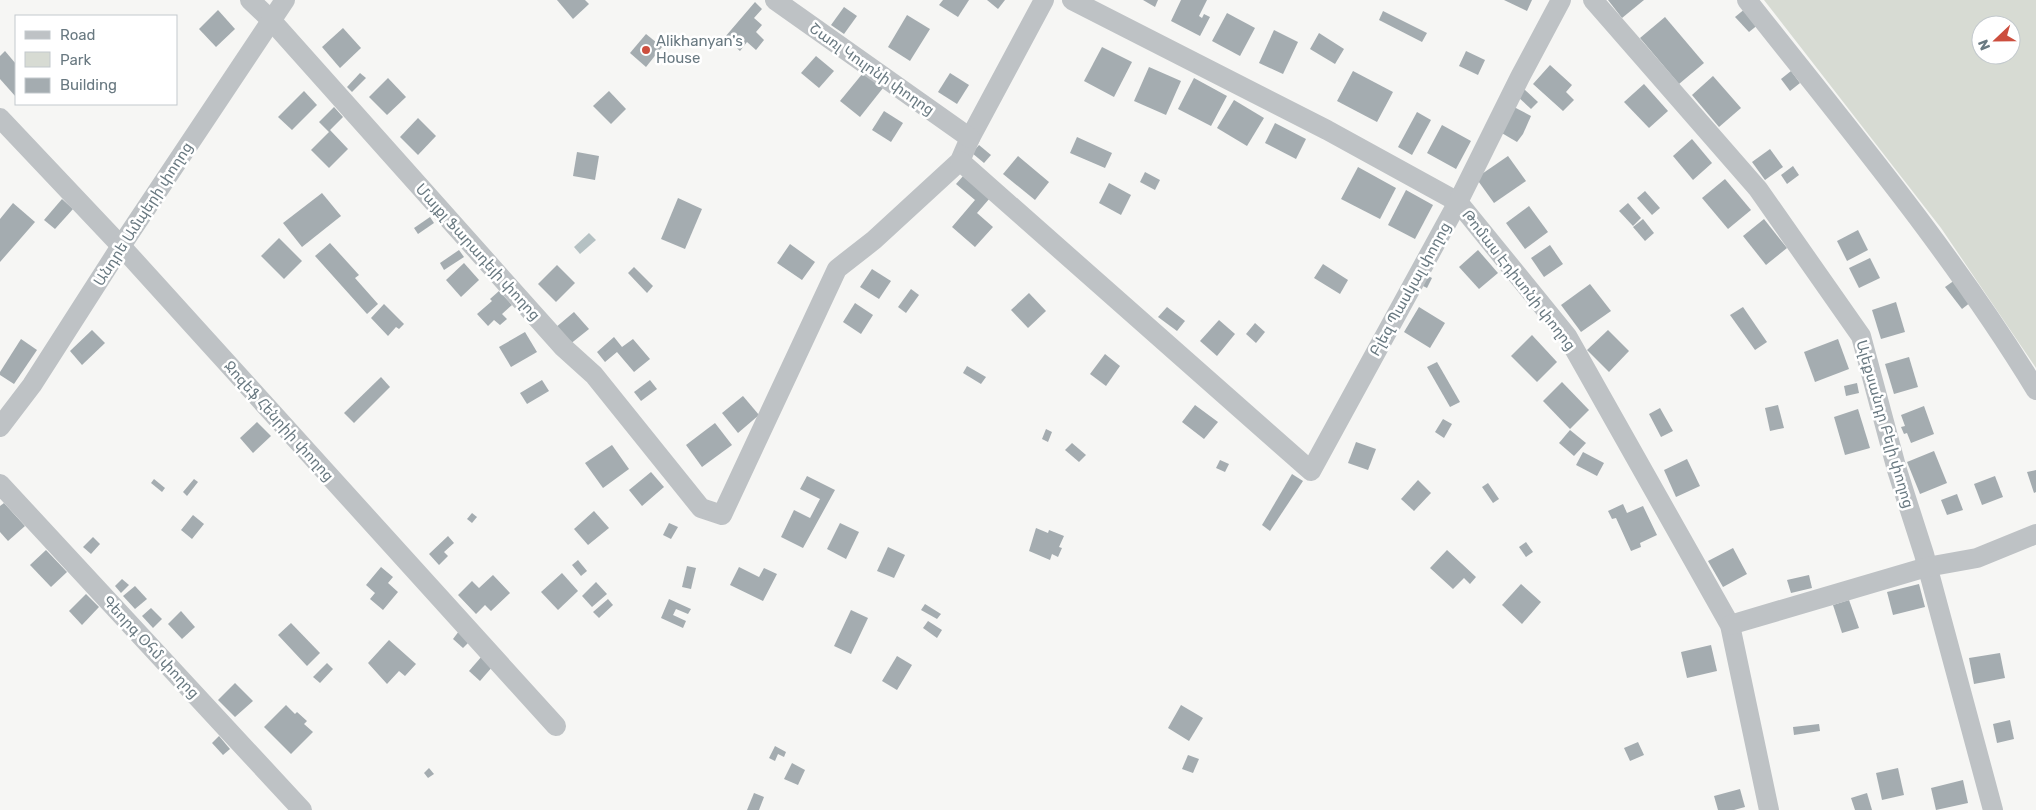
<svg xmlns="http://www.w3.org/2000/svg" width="2036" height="810" font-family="Rubik,'Noto Sans Armenian',sans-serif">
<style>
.green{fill:#d7dbd3;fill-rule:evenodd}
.water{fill:#b5c1c3}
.building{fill:#a4acb0}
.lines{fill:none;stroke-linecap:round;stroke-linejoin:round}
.minor{stroke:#bec2c5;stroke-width:20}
.poi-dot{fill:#cc4e3e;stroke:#fff;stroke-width:2}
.labels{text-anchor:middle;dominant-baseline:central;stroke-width:5;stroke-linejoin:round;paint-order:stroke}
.poi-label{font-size:15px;fill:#697981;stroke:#fff;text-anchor:start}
.street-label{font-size:15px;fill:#697981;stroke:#fff}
</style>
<rect width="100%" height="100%" fill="#f6f6f4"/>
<!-- green -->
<path class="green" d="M1764 0H2036V368L1941 228ZM1981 25H2011V55H1981Z"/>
<!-- water -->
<polygon class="water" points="589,233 596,240 580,254 574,247"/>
<!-- building -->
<g class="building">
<polygon points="557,0 585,0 589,4 573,19"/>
<polygon points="943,0 969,0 958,17 939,5"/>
<polygon points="987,0 1005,0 998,9"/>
<polygon points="1143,0 1158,0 1155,7"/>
<polygon points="1181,0 1207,0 1199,16 1202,18 1204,14 1210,17 1200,36 1171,21"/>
<polygon points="1504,0 1532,0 1527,11"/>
<polygon points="1608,0 1644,0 1622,18"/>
<polygon points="755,2 762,9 754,18 762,25 756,32 764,40 756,50 747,42 740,51 725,37"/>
<polygon points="844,7 857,16 844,34 831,25"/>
<polygon points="1746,8 1759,24 1749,32 1735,17"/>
<polygon points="218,10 235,29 216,47 199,29"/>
<polygon points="1383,11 1427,33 1422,42 1379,20"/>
<polygon points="1227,13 1255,28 1240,56 1212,41"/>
<polygon points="907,15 930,29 910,61 888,47"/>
<polygon points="1665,17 1704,63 1679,84 1640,38"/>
<polygon points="343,28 361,48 340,68 322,47"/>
<polygon points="1274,30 1298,42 1283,74 1259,63"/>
<polygon points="1319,33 1344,49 1335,64 1310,49"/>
<polygon points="646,34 662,47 646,67 630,53"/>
<polygon points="1102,47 1132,62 1114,97 1084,81"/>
<polygon points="5,51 16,64 16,97 0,79 0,56"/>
<polygon points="1466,51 1485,60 1478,75 1459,66"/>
<polygon points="816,56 834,71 819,88 801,73"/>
<polygon points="1550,65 1572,85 1566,92 1574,100 1563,111 1533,84"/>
<polygon points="1149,67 1181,81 1166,115 1134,101"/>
<polygon points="1353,71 1393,92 1377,122 1337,101"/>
<polygon points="1791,71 1800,83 1790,91 1781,79"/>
<polygon points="360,73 366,78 352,92 347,87"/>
<polygon points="863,73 883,88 860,117 840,101"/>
<polygon points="950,73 969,85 957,104 938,92"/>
<polygon points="1713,76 1741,108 1719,127 1692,95"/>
<polygon points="388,78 406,97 387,115 369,97"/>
<polygon points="1194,78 1227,96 1211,126 1178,109"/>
<polygon points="1644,84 1668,111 1649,128 1624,102"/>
<polygon points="1524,89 1538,102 1531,109 1517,96"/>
<polygon points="304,91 317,105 292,130 278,117"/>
<polygon points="609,91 626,109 611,124 593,106"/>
<polygon points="1234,100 1264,118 1247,146 1217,128"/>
<polygon points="334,107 343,117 330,130 348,149 329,168 311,150 329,132 319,122"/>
<polygon points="1514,107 1531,116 1523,134 1517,142 1500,132"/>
<polygon points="884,111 903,123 891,142 872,130"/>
<polygon points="1417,112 1431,120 1412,155 1398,147"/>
<polygon points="418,118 436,136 418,155 400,137"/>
<polygon points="1275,123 1306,139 1296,159 1265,143"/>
<polygon points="1442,125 1471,141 1456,169 1427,153"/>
<polygon points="1077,137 1112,153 1105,168 1070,153"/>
<polygon points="1692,139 1712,163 1693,180 1673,156"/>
<polygon points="979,145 991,155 984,163 972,153"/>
<polygon points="1770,149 1783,167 1765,180 1752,162"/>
<polygon points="577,152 599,156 595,180 573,176"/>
<polygon points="1018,156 1049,182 1035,200 1003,174"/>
<polygon points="1508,156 1526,181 1494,203 1476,178"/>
<polygon points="1793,166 1799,175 1787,184 1781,175"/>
<polygon points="1358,167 1396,188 1380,219 1341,199"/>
<polygon points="1145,172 1160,180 1155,190 1140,182"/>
<polygon points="964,175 990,198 977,213 993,227 975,247 952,227 975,200 956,184"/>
<polygon points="1725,179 1751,210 1728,229 1702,198"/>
<polygon points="1109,183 1131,195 1121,215 1099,203"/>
<polygon points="1406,190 1433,205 1415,239 1388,225"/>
<polygon points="1645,191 1660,208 1652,215 1637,198"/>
<polygon points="322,193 341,216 302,247 283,223"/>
<polygon points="678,198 702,209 685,249 661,239"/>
<polygon points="62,199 73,209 55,229 44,220"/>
<polygon points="13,203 35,222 0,262 0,219"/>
<polygon points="1628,203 1641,218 1633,226 1619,211"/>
<polygon points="1529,206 1548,232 1525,249 1506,223"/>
<polygon points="430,217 434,223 418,234 414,228"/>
<polygon points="1643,219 1654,233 1645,241 1633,227"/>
<polygon points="1764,219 1787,248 1766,265 1743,236"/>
<polygon points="1858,230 1868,250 1847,261 1837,241"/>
<polygon points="279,238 302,261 284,279 261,256"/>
<polygon points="330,243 359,275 355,278 378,304 367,314 315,256"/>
<polygon points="790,244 815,262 802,280 777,263"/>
<polygon points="1550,245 1563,264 1544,277 1531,258"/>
<polygon points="459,250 464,257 444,270 440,263"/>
<polygon points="1478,250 1498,273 1479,289 1459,267"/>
<polygon points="1870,258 1880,278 1859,288 1849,268"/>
<polygon points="464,263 479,280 461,297 446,280"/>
<polygon points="1323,264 1348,280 1340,294 1314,278"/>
<polygon points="557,265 575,283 556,302 538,284"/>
<polygon points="634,267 653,286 647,293 628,273"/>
<polygon points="872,269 891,281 879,299 860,287"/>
<polygon points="1426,275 1432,278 1427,288 1421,285"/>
<polygon points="1955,280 1971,302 1962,309 1945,287"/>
<polygon points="1590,284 1611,311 1581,332 1561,305"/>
<polygon points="911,289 919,295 906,313 898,307"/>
<polygon points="499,291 512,305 502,314 507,319 500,325 494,320 488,326 477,314 492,301 490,299"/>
<polygon points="1029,293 1046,311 1028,328 1011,310"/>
<polygon points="1896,302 1905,332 1881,339 1872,310"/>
<polygon points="855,303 873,315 861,334 843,322"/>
<polygon points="384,304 404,324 399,329 396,327 388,336 371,318"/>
<polygon points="1167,307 1185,321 1177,331 1158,317"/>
<polygon points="1419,307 1445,323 1430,348 1404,332"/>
<polygon points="1743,307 1767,342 1755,350 1730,315"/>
<polygon points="574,312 589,329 569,345 555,328"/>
<polygon points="1219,320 1235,334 1217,356 1200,341"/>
<polygon points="1255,323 1265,332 1256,343 1246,334"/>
<polygon points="92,330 105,343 82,365 70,351"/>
<polygon points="1608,330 1629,351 1609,372 1587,350"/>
<polygon points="525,332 537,352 511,367 499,347"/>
<polygon points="1532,335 1557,362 1537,382 1511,356"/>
<polygon points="614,337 622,347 633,339 650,359 634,372 617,352 605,362 597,352"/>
<polygon points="21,339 37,350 14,384 0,375 0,372"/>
<polygon points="1838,339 1849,369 1815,382 1804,352"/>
<polygon points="1105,354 1120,366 1106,386 1090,374"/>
<polygon points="1909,357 1918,387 1894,394 1885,364"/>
<polygon points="1437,362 1460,402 1450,407 1427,367"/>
<polygon points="967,366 986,377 981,384 963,373"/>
<polygon points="381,377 390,387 354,423 344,413"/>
<polygon points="542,380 549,391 527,404 520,393"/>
<polygon points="650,380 657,389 641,401 634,392"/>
<polygon points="1562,382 1589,410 1570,429 1543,401"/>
<polygon points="1857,383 1859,393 1846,396 1844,386"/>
<polygon points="743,396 759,415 738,433 722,413"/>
<polygon points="1195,405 1218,422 1204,439 1182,422"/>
<polygon points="1778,405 1784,428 1770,431 1765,408"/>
<polygon points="1924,406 1934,434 1911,443 1907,433 1904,434 1901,427 1905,426 1901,415"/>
<polygon points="1660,408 1673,431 1661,437 1649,414"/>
<polygon points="1858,409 1870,448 1845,455 1834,417"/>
<polygon points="1443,419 1452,424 1444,438 1435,432"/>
<polygon points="257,422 271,436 253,453 240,438"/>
<polygon points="715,423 732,445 702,467 686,445"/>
<polygon points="1046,429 1052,432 1048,442 1042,439"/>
<polygon points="1570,430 1586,443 1574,456 1559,443"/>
<polygon points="1356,442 1376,449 1368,470 1348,463"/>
<polygon points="1072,443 1086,455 1079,462 1065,450"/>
<polygon points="612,445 629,469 603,488 585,463"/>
<polygon points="1934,451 1947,483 1920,494 1907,462"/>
<polygon points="1583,452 1604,463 1597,476 1576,465"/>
<polygon points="1687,459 1700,486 1676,497 1664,470"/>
<polygon points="1220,460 1229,464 1225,472 1216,468"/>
<polygon points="2036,470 2036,492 2034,493 2027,472"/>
<polygon points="651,472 664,487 642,506 629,490"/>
<polygon points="1292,474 1303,481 1270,531 1262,525"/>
<polygon points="807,476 835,490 803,548 781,537 794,510 810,518 820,499 800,489"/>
<polygon points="1995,476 2003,497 1982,505 1974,484"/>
<polygon points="154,479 165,488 162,492 151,483"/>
<polygon points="194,479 198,482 187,496 183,492"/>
<polygon points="1418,480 1431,493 1414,511 1401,499"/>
<polygon points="1488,483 1499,499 1493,503 1482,487"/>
<polygon points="1957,494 1963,510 1947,515 1941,500"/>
<polygon points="4,503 25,526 8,541 0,532 0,506"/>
<polygon points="1623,504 1627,513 1643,506 1657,535 1640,543 1641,547 1631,551 1616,518 1612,519 1608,511"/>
<polygon points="594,511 609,528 588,545 574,529"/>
<polygon points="472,513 477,517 472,523 467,519"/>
<polygon points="193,515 204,524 192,539 181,530"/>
<polygon points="669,523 678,527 671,539 663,535"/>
<polygon points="840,523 859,532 846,559 827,549"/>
<polygon points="1036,528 1048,533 1049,530 1064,536 1059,547 1062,548 1058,557 1052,554 1050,560 1029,551"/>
<polygon points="448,536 454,543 444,552 448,556 439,565 429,554"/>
<polygon points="93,537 100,544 91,554 83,547"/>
<polygon points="1526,542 1533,552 1526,557 1519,547"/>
<polygon points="888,547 905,555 894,578 877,571"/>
<polygon points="1733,548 1747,574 1723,587 1708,561"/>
<polygon points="46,550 67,572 51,587 30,565"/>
<polygon points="1447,550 1476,577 1470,584 1464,578 1453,589 1430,568"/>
<polygon points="578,560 587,571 581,576 572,565"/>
<polygon points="687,566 696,568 691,589 682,587"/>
<polygon points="381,567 393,577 388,583 398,592 383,610 370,599 375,593 366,585"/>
<polygon points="739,567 759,577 764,568 777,574 763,601 730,585"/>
<polygon points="562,573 578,591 558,610 541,592"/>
<polygon points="493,575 510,593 491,611 485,605 476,614 458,595 472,581 479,588"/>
<polygon points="1809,575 1812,588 1791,593 1787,580"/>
<polygon points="122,579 129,585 121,593 115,586"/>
<polygon points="596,582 607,594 592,607 582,596"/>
<polygon points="1521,584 1541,602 1522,624 1502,605"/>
<polygon points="1919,584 1925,607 1893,615 1887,592"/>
<polygon points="135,586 147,599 135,609 123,596"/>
<polygon points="86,594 99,607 82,625 69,611"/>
<polygon points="608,599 613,605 599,618 593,612"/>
<polygon points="669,599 691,609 688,614 676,609 673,615 686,621 683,628 661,618"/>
<polygon points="1849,600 1859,628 1842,633 1833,605"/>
<polygon points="925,604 941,614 937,619 921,610"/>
<polygon points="151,608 162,619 153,628 142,616"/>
<polygon points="851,610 868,618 851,654 834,646"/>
<polygon points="181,611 195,627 182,639 168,624"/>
<polygon points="928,621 942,630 937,638 923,628"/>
<polygon points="291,623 320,653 307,666 278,635"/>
<polygon points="459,631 470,641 463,648 453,639"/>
<polygon points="389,640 416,664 405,676 399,671 387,684 368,663"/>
<polygon points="1711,645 1717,671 1687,678 1681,652"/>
<polygon points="2000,653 2005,678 1974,684 1969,658"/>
<polygon points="482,656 493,666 480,681 469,671"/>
<polygon points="897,656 912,665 897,690 882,681"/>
<polygon points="327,663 333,669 320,683 313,677"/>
<polygon points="235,683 253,701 235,717 218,700"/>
<polygon points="286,705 295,714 297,712 307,721 304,724 313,732 291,754 264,727"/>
<polygon points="1181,705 1203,718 1189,741 1168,728"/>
<polygon points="2010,720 2014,739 1997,743 1993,724"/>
<polygon points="1819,724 1820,731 1794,735 1793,727"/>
<polygon points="219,736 230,749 223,755 212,743"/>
<polygon points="1638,742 1644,755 1630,761 1624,748"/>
<polygon points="775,746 786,752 784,757 778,754 775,761 769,758"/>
<polygon points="1188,755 1199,759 1193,773 1182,769"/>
<polygon points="792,763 805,770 798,785 784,779"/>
<polygon points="429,768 434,774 428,778 424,773"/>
<polygon points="1898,768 1904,795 1882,800 1876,773"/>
<polygon points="1963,780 1968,803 1936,810 1931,788"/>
<polygon points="1740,789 1745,807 1734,810 1718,810 1714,796"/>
<polygon points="754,793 764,797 759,810 747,810"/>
<polygon points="1867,793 1872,810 1855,810 1851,798"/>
</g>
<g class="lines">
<!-- minor -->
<g class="minor">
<polyline points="250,0 271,20 563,347 594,375 701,508 722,515 837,269 874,240 960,161 970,138 1044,0"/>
<polyline points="775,0 970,138"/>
<polyline points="1072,0 1327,130 1458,202 1567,336 1730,625 1769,810"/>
<polyline points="1593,0 1758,189 1861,336 1897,470 1924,554 1993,810"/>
<path d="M1747 0C1847 127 1952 252 2036 390"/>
<polyline points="0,118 121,246 556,726"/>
<polyline points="960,161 1311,471 1458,202 1520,77 1561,0"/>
<polyline points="0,427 32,385 121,246 285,0"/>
<polyline points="0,484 302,810"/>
<polyline points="1730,625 1927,567 1977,558 2036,534"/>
</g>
</g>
<!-- markers -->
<circle class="poi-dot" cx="646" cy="50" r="5"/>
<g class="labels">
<!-- poi labels -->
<g class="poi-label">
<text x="656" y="41">Alikhanyan's<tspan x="656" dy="17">House</tspan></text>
</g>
<!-- street labels -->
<g class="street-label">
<text transform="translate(872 69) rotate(35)">Շառլ Կուլոնի փողոց</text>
<text transform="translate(143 214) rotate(-57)">Անդրե Ամպերի փողոց</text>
<text transform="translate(478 252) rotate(48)">Մայքլ Ֆարադեյի փողոց</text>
<text transform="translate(1519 280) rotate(52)">Թոմաս Էդիսոնի փողոց</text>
<text transform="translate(1410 289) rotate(-61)">Բլեզ Պասկալ փողոց</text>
<text transform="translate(279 421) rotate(48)">Ջոզեֆ Հենրիի փողոց</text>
<text transform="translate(1885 424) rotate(74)">Ալեքսանդր Բելի փողոց</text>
<text transform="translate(151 647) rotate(47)">Գեորգ Օհմ փողոց</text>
</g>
</g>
<!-- legend -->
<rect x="15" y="15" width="162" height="90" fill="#ffffff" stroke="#c3c9cd"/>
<rect x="25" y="31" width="25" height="8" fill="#bec2c5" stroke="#c3c9cd"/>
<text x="60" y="40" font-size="15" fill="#697981">Road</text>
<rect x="25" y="52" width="25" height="15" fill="#d7dbd3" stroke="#c3c9cd"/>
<text x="60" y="65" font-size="15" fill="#697981">Park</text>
<rect x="25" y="78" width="25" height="15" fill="#a4acb0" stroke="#c3c9cd"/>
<text x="60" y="90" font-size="15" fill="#697981">Building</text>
<!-- north arrow -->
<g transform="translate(1996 40) rotate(248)"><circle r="24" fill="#ffffff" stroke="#c3c9cd"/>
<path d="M0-4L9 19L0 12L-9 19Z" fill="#cc4e3e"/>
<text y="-8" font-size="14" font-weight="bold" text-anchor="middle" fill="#697981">N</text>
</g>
</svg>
